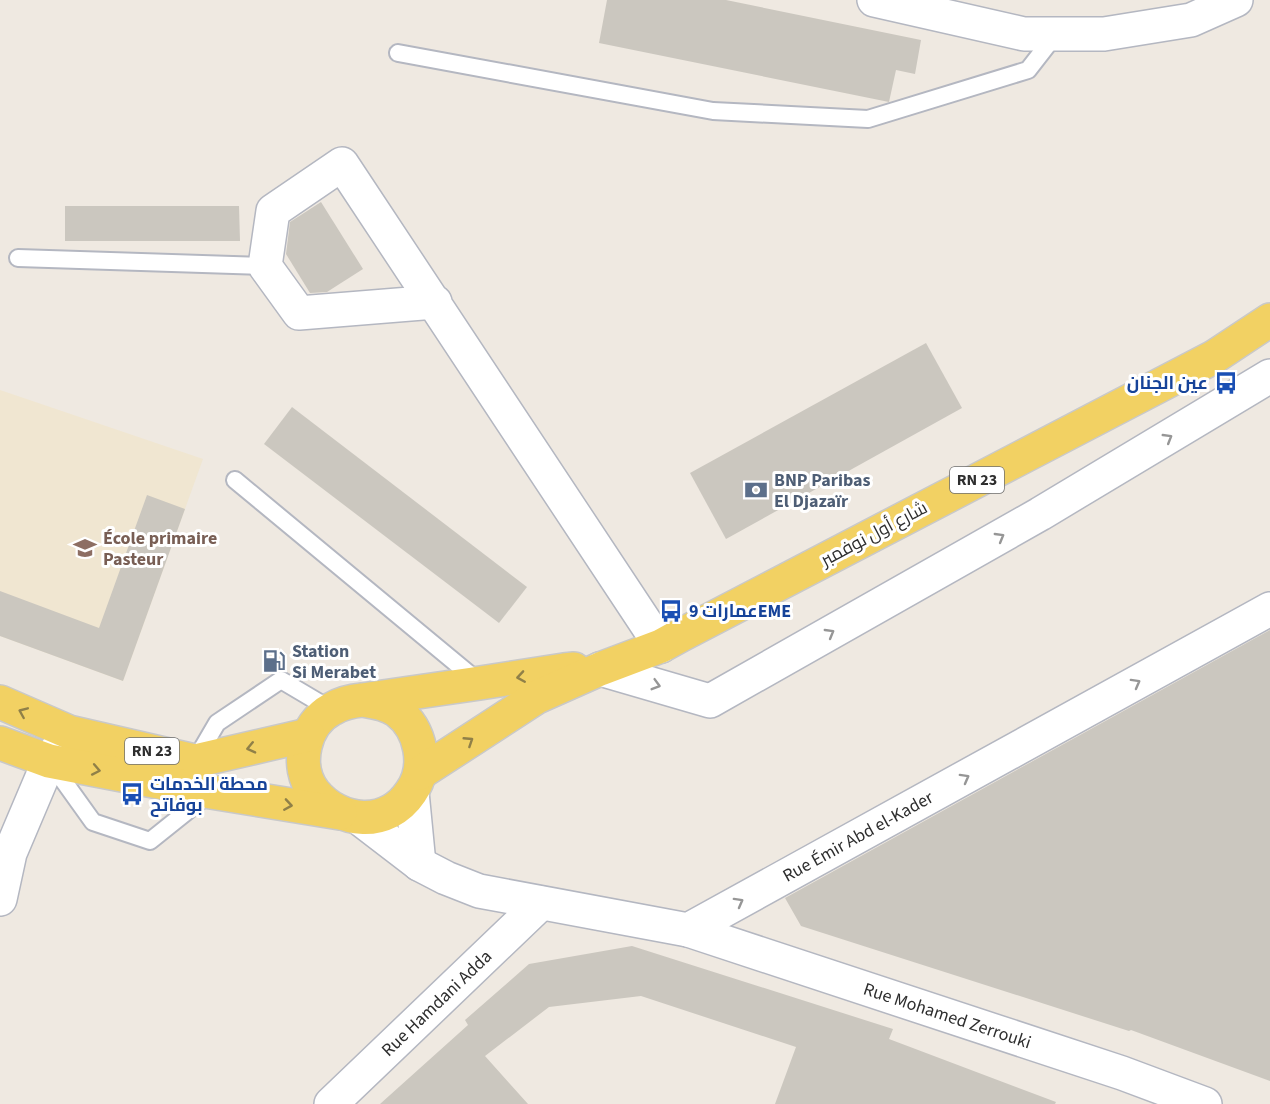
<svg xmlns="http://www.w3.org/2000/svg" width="1270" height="1104" font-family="'Source Sans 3',Cairo,sans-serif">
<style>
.education{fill:#f0e6d1}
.building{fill:#cbc7bf}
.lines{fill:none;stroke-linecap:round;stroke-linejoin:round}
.service-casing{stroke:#b4b7c1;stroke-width:20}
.minor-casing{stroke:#b4b7c1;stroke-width:36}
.tertiary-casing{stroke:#b4b7c1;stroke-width:36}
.secondary-casing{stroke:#b4b7c1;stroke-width:36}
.primary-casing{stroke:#c9c9c9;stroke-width:36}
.service{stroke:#fff;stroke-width:16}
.minor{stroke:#fff;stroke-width:33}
.tertiary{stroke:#fff;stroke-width:33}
.secondary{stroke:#fff;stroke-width:33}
.primary{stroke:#f2d163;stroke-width:33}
.oneway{stroke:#969696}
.oneway2{stroke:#908048}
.labels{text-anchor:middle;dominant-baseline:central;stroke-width:6;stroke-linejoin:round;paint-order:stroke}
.shield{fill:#fff;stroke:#6d6d6d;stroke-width:1.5}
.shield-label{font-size:16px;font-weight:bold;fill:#2e2e2e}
.transit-label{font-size:18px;font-weight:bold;fill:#164399;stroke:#fff;text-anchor:start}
.service-label{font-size:18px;font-weight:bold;fill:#4e5e75;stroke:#fff;text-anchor:start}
.street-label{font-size:18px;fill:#2e2e2e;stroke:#fff}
.education-label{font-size:18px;font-weight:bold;fill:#785e54;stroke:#fff;text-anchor:start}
</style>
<rect width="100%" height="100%" fill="#efe9e1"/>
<!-- education -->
<polygon class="education" points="0,390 203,459 123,681 0,636"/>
<!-- building -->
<g class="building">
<polygon points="607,0 726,0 921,40 915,74 896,70 889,102 599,43"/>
<polygon points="321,202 363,269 327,292 310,293 286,254 290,222"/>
<polygon points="65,206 239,206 240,241 65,241"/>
<polygon points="926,343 962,408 726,539 690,473"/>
<polygon points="292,407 527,587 499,623 264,444"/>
<polygon points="147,495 185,509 123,681 0,636 0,591 99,628"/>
<polygon points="1270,630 1270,1081 1131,1030 1129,1031 801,926 785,898"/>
<polygon points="632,946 893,1029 889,1039 1056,1102 1055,1104 775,1104 796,1047 641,996 549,1007 485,1056 528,1104 380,1104 468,1025 465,1020 529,964"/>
</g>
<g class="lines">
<!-- service casing -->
<g class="service-casing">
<g id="service">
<polyline points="398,53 713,111 868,119 1028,70 1056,34"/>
<polyline points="18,258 265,266"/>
<polyline points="235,480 480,683"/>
<polyline points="196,759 217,723 281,680 330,709"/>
<polyline points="50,762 93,822 150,841 210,793"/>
</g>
</g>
<!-- minor casing -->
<g class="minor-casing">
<g id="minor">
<polyline points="874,0 1024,34 1104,34 1191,20 1236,0"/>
<polyline points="435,302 299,313 265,266 273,211 342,164 661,646"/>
<polyline points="0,899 10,853 49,761 65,738"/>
</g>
</g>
<!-- tertiary casing -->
<g class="tertiary-casing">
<g id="tertiary">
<polyline points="600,669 710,701 1040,514 1270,376"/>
<path id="s1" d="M688 930 1122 1073 1205 1104"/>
<path id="s2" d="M331 1104 541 903"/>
</g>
</g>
<!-- secondary casing -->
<g class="secondary-casing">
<g id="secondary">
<polyline points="412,792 419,864"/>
<path id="s3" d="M359 818 419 864 446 878 479 891 688 930 1270 609"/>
</g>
</g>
<!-- primary casing -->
<g class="primary-casing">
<g id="primary">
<path d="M362 700C374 702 386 703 397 711 421 729 429 767 411 792 387 828 340 824 314 792 294 766 304 724 332 709 342 703 351 701 362 700L480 683 564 670 574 669"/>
<polyline points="0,702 69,732 195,761 308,735"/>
<polyline points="0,743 49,761 211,792 340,813"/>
<polyline points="420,773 537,697 600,669 661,646 681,635 1214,357 1270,320"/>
</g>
</g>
<!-- service -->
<use href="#service" class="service"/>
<!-- minor -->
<use href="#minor" class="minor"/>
<!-- tertiary -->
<use href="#tertiary" class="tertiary"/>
<!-- secondary -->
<use href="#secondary" class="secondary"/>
<!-- primary -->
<use href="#primary" class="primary"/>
</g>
<!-- one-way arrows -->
<defs><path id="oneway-chevron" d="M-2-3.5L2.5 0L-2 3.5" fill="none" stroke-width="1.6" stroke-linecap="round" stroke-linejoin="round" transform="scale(1.5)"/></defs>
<g class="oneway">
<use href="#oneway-chevron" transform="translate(1168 438) rotate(-31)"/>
<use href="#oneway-chevron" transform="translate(1000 537) rotate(-30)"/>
<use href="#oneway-chevron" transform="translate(830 633) rotate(-30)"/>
<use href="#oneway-chevron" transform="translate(1136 683) rotate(-29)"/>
<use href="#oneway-chevron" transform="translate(656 685) rotate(16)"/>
<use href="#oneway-chevron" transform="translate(965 778) rotate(-29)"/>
<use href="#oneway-chevron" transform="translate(739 902) rotate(-29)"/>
</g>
<g class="oneway2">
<use href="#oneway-chevron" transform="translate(521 677) rotate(171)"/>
<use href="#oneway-chevron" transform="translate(23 712) rotate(-157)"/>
<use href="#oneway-chevron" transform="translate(469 741) rotate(-33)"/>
<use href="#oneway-chevron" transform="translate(251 748) rotate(167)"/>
<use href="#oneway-chevron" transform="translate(96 770) rotate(11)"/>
<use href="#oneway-chevron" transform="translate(288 805) rotate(9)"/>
</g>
<!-- icons -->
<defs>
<g id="bus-bare" transform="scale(1.8)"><path d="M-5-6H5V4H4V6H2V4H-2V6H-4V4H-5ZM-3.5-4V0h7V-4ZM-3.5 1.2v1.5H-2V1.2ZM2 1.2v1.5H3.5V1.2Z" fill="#1a4fb4" stroke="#fff" stroke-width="2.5" paint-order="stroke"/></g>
<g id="bank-bare" transform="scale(1.8)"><path d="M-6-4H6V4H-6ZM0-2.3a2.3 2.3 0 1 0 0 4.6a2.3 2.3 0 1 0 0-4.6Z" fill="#5c6f8a" stroke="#fff" stroke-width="2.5" paint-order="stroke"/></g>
<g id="school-bare" transform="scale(1.8)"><path d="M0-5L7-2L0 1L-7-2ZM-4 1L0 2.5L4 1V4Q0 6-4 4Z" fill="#8d6e63" stroke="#fff" stroke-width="2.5" paint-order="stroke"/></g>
<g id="fuel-bare" transform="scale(1.8)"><path d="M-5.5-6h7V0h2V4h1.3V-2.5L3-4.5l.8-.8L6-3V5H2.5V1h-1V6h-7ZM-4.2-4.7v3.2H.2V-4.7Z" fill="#5c6f8a" stroke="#fff" stroke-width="2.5" paint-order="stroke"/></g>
</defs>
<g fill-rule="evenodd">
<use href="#bus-bare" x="1226" y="383"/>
<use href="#bank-bare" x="756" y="490"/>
<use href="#school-bare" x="85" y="548"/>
<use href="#bus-bare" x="671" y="611"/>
<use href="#fuel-bare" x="274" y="661"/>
<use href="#bus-bare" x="132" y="794"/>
</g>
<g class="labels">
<!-- shield labels -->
<g class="shield">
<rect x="950" y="467" width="54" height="26" rx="4.5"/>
<rect x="125" y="738" width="54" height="26" rx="4.5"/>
</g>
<g class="shield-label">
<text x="977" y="480">RN 23</text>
<text x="152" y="751">RN 23</text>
</g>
<!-- transit labels -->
<g class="transit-label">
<text x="1208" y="383" text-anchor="end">عين الجنان</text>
<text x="689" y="611">عمارات 9EME</text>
<text x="150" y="784">محطة الخدمات<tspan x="150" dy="21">بوفاتح</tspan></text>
</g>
<!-- service labels -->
<g class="service-label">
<text x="774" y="480">BNP Paribas<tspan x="774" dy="21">El Djazaïr</tspan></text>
<text x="292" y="651">Station<tspan x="292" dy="21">Si Merabet</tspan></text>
</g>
<!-- street labels -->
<g class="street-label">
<text transform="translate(874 534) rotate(-28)">شارع أول نوفمبر</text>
<text stroke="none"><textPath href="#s3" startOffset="548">Rue Émir Abd el-Kader</textPath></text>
<text stroke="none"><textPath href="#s2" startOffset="146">Rue Hamdani Adda</textPath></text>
<text stroke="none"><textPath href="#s1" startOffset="273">Rue Mohamed Zerrouki</textPath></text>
</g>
<!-- education labels -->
<g class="education-label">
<text x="103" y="538">École primaire<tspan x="103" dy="21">Pasteur</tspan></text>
</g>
</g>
</svg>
